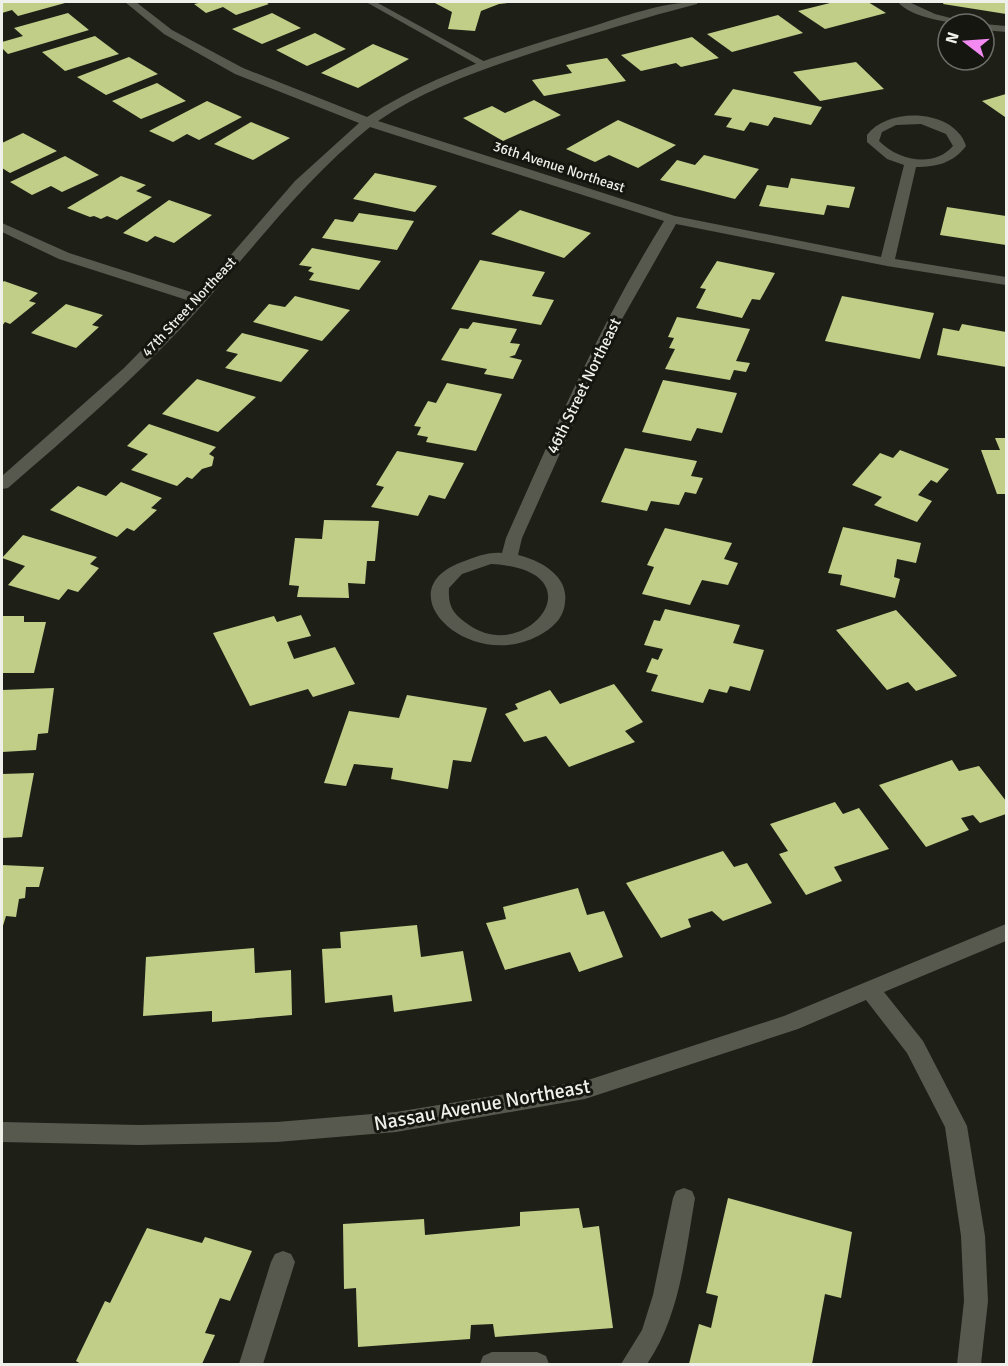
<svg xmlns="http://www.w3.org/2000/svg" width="1008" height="1366" font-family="Signika,sans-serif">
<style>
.building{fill:#c0ce88}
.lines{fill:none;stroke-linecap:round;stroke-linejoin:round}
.lane{fill:#57594f;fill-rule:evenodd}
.street{fill:#57594f;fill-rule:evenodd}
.labels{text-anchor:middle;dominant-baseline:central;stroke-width:6;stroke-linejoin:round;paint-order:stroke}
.far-street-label{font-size:14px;fill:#eff0ea;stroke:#15160f}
.street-label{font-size:16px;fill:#eff0ea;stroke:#15160f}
.near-street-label{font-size:20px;fill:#eff0ea;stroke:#15160f}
</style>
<rect width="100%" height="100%" fill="#1e2018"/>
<!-- building -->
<g class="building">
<polygon points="2,2 63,2 65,3 18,16 12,10 2,13"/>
<polygon points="203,2 265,2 269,4 236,15 223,7 206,13 194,4"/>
<polygon points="433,2 518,2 499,4 481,11 475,31 448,29 452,12"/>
<polygon points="834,2 868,2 886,13 825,29 798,11"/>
<polygon points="944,2 1006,2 1006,14 943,4"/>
<polygon points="68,13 89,30 8,54 2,48 2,42 23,36 14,28"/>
<polygon points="272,13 301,28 262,44 232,29"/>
<polygon points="778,15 803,33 732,52 707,34"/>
<polygon points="315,33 346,49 307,66 276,50"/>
<polygon points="95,36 119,54 65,71 42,52"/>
<polygon points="692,37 719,58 681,67 676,63 641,71 621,55"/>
<polygon points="373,44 409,59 358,88 321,73"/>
<polygon points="129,57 158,74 106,95 77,77"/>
<polygon points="607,58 626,81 544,96 532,80 572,73 566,65"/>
<polygon points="856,62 884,89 820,101 793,72"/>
<polygon points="157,83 186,101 141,119 112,101"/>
<polygon points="733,89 822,107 811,125 774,117 768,126 750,122 744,131 726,127 732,118 714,115"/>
<polygon points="1006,94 1005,117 982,101"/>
<polygon points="534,100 561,115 503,141 463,118 492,106 505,113"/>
<polygon points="207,101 242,117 199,140 187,134 173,142 149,131"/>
<polygon points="618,120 676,145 638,168 609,155 595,162 566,149"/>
<polygon points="251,122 290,138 253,160 214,144"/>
<polygon points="23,133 57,151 10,173 2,168 2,143"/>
<polygon points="704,155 759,169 735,199 660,180 677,160 695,165"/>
<polygon points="65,156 99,175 62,192 51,186 32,195 10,182"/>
<polygon points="375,173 437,186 415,212 353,199"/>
<polygon points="121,176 146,185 136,191 152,197 117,220 107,216 101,219 94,216 90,217 67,208"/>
<polygon points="791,178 855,187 849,208 827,205 824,215 759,206 767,185 788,188"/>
<polygon points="169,200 212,215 174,243 155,236 147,242 123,233"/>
<polygon points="947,207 1006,216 1006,245 940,235"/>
<polygon points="520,210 591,233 564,258 491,234"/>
<polygon points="359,213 414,221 397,250 322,238 335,219 353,222"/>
<polygon points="312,248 381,261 359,290 309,280 314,273 308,271 312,267 299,265"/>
<polygon points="480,260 545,272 532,296 554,300 541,325 451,309"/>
<polygon points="717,261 775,273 760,300 752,299 742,318 696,308 706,289 700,288"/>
<polygon points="4,281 38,293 29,301 36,303 10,324 5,322 2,326 2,283"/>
<polygon points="295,296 350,310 322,341 253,322 269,304 285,307"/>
<polygon points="842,296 934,313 920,359 825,341"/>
<polygon points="66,304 103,315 92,325 99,327 76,348 31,333"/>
<polygon points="677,317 750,329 736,361 750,363 746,372 734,370 730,380 665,369 675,349 669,348 674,338 668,337"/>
<polygon points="473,322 517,329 510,343 520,344 515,355 509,357 522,360 513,379 484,374 487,369 441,360 460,328 468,329"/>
<polygon points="962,324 1006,332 1006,367 937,355 943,328 959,331"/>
<polygon points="242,333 309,350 281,382 225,368 238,354 226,351"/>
<polygon points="197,379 256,397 218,432 162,414"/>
<polygon points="663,380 737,393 722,433 697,428 691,441 642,432"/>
<polygon points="447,383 502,394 476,451 426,442 428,437 417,435 421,427 414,426 428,401 436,403"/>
<polygon points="149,424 216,447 209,454 214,457 212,466 202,469 192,479 187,477 177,486 131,470 148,454 127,446"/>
<polygon points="995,438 1006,438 1006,494 997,494 981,450 1000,450"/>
<polygon points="625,448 697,461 691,476 703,478 696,494 685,492 679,505 651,501 647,511 601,502"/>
<polygon points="900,450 949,469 937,483 931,480 918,495 932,501 917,522 874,505 882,497 852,485 880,453 893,458"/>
<polygon points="397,451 464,463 445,499 429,495 418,516 371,507 384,487 376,485"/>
<polygon points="121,482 162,498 151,508 157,510 134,531 127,528 117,537 50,510 78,486 106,496"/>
<polygon points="324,520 379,521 375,561 367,561 365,584 348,583 349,598 297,597 299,586 289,585 295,538 322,539"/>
<polygon points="843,527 921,543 916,563 897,559 894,577 900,579 895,598 840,585 842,575 828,573"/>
<polygon points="665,528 732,543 724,559 738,563 728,585 702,580 690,605 642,594 654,567 647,565"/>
<polygon points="23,535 97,557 90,564 99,568 78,592 68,589 59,600 8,585 25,566 2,558"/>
<polygon points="665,609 740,625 733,643 764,650 750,691 730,686 727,693 709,689 703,703 651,691 658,675 646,672 652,658 658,660 663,649 644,645 654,620 660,621"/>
<polygon points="896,610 957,676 916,691 908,682 887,690 836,630"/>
<polygon points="301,615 311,636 287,642 294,659 335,647 355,684 313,697 308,689 250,706 213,633 274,616 277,622"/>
<polygon points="2,616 24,616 24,622 46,622 34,673 2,673"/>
<polygon points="614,684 643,722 625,731 635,742 569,767 546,736 524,742 505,714 518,709 515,704 550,690 560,704"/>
<polygon points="54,688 48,733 38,734 36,750 2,752 2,690"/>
<polygon points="407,695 487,708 471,762 453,760 448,789 391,779 393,768 354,764 346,786 324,783 349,711 399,718"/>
<polygon points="952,760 959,771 979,766 1006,801 1006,814 980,823 973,815 961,818 969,830 926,847 879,785"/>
<polygon points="34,773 22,837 2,838 2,774"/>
<polygon points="835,802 843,814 859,808 889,849 834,867 842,881 806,895 779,854 788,851 770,824"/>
<polygon points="723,851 734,867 747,863 772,903 723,921 712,911 688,919 691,927 661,938 626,883"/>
<polygon points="2,865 44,867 39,887 26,887 25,898 19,899 16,917 6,916 2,929"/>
<polygon points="578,888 587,915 604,911 623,957 579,972 570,952 505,970 486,923 506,919 503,907"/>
<polygon points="417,925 421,957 463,951 472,1001 394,1012 392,995 325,1003 322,949 341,948 340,932"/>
<polygon points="254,948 255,973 291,970 292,1015 212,1022 212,1011 143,1016 146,957"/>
<polygon points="728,1198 852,1232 841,1298 825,1294 812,1364 689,1364 699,1324 711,1328 718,1296 706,1293"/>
<polygon points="579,1208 583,1228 599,1226 613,1328 495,1337 493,1324 471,1325 470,1339 358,1347 356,1288 344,1289 343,1224 424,1219 425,1235 520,1226 520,1212"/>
<polygon points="147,1228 202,1243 205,1237 252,1251 230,1301 220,1298 205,1333 215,1335 202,1364 81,1364 76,1361 105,1301 110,1303"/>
</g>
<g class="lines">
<!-- lane -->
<g class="lane">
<polygon points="366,2 376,2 489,64 480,66"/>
<path d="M898 2H909L935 14 974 24C952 24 911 18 898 2Z"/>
<polygon points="984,24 1006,26 1006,32 984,30"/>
</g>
<!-- street -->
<g class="street">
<path d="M125 2H136L172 30 243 68 367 117C434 73 512 51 587 28 623 17 661 2 698 2L697 4C643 18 591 34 538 51 483 69 427 88 378 121L675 216 881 257 904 165 887 159 867 142V135C888 106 955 109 966 146 953 163 937 167 916 167L895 259 1006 277V285L887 266 676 224 613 335 522 538 518 555C540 560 569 576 565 602 564 619 551 629 538 636 468 673 384 590 462 562 476 557 487 552 502 553L506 538C554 430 601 322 664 221L370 127C299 184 247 257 186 323 131 382 69 435 8 488L2 489V476L124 368 190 301 59 259 2 232V223L69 253 197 294 295 181 359 123 235 74 164 34ZM921 124 946 134 953 146C934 168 899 161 879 141L882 132 896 125ZM491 564C602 570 527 666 469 625 453 614 448 607 449 588L462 574Z"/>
<polygon points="1006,924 1006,941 884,992 923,1041 967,1126 985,1236 988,1301 981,1364 957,1364 964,1301 961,1236 945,1127 907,1053 866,1000 798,1029 585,1099 396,1132 277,1142 139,1145 2,1142 2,1122 139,1125 277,1122 396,1112 585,1081 784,1016"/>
<path d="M684 1188 692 1191 695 1198C685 1255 680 1316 647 1364H621L642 1330 653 1295 673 1198 676 1191Z"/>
<polygon points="283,1251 291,1254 295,1262 263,1364 239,1364 271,1262 275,1254"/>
<polygon points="492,1352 537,1352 546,1356 549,1364 480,1364 483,1356"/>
</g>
</g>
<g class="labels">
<!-- far-street labels -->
<g class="far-street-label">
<text transform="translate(559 167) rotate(18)">36th Avenue Northeast</text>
<text transform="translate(189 307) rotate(-47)">47th Street Northeast</text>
</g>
<!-- street labels -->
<g class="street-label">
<text transform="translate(584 386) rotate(-64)">46th Street Northeast</text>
</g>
<!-- near-street labels -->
<g class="near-street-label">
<text transform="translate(482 1105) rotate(-10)">Nassau Avenue Northeast</text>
</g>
</g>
<!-- border -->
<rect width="1008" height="1366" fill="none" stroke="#eff0ea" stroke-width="6"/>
<!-- north arrow -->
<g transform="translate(966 42) rotate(287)"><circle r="28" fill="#15160f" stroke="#6c6d67" stroke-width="1.5"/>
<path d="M0-4.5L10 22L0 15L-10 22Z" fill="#f38af2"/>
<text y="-9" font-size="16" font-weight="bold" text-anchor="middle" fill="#eff0ea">N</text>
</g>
</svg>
